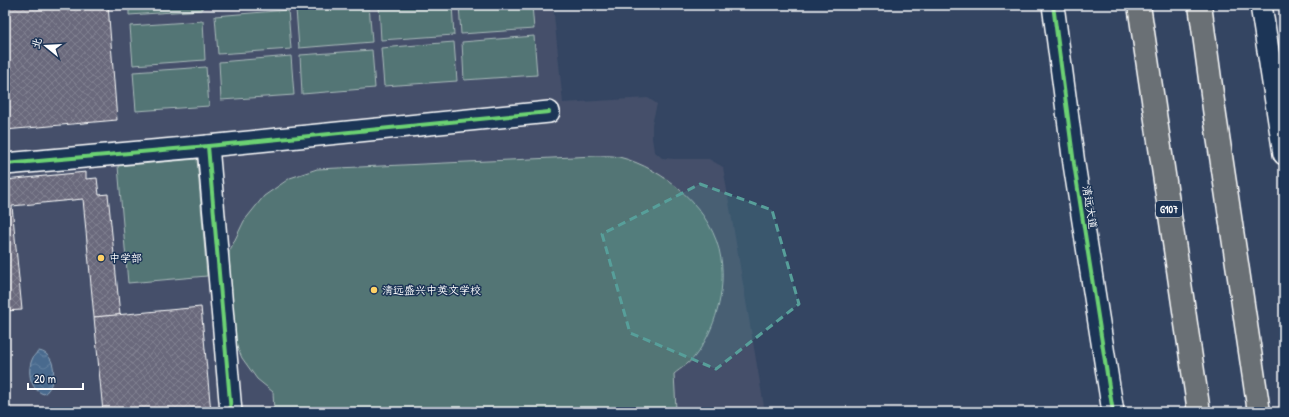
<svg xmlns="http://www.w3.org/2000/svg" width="1289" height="417" font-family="'Patrick Hand','LXGW WenKai TC',sans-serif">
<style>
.built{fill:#44506a}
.grass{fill:#537474;stroke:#a9baba}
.water{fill:url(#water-waves);stroke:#91a6bb}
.building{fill:url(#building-cross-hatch);stroke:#fff}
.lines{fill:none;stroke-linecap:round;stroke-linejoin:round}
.minor-casing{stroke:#fff;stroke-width:24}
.highway-casing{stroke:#fff;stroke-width:25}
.minor{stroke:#1d3557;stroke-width:21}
.highway{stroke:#6a7074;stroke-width:22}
.cycleway-casing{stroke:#1d3557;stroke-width:6}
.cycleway{stroke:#6cd273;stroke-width:4}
.marked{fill:#579f9a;fill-opacity:0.2;stroke:#579f9a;stroke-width:3;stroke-dasharray:8 5;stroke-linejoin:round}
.poi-dot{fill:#ffd166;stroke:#1d3557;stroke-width:1.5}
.labels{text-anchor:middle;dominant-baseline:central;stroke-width:3;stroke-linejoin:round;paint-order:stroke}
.shield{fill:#1d3557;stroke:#bbc2cd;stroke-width:1}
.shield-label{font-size:10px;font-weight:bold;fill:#fff}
.street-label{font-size:11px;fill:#fff;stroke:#1d3557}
.poi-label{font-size:11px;fill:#fff;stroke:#1d3557;text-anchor:start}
</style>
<defs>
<pattern id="water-waves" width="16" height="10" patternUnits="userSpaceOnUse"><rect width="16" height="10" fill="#486a8e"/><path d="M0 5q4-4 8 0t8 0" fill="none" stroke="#63809f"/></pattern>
<pattern id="building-cross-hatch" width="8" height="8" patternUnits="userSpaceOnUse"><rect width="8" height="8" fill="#6a697c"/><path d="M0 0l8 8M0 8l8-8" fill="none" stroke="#808090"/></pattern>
</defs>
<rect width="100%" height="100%" fill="#344562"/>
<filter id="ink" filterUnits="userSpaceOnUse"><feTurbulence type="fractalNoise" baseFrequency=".025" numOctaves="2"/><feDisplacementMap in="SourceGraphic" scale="8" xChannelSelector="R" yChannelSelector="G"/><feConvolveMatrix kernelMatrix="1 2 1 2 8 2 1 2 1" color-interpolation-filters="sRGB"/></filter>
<g filter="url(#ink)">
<!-- built -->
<polygon class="built" points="5,5 553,5 563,103 648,98 657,104 652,124 652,138 654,151 662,158 674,159 709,159 723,167 765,412 5,412"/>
<!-- grass -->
<g class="grass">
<polygon points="129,5 202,5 202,10 129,15"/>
<polygon points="357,5 369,5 372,42 299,48 296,9"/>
<polygon points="379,5 452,5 454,35 381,40"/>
<polygon points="459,5 532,5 534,29 461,34"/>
<polygon points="288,10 291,49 218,54 215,16"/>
<polygon points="203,21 205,60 133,65 130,26"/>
<polygon points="534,36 537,75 464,80 462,42"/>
<polygon points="454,42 457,81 384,86 381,48"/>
<polygon points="372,50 375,88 302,94 300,55"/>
<polygon points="291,56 294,95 221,100 219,62"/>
<polygon points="206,67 209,106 136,111 133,72"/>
<path d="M595 156C602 156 611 155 619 157 664 168 714 210 721 259 726 291 715 331 695 356 690 363 681 368 674 374L676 409 597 412H274L273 392 257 379 242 358 230 332 225 293 229 252 244 221 264 196 290 178 317 169Z"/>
<polygon points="197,159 207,276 128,283 118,166"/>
</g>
<!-- water -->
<path class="water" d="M39 351C58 354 57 385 44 394 27 390 25 360 39 351Z"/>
<!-- building -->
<g class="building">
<polygon points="5,5 108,5 117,120 5,130"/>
<polygon points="86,172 86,179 97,178 99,195 108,194 120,315 94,317 83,199 12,206 22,310 5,311 5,180"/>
<polygon points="201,307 211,412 103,412 94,317"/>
</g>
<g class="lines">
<!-- minor casing -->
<g class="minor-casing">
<g id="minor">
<polyline points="1053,5 1074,164 1113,412"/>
<polyline points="1261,5 1284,154"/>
<polyline points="208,146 231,412"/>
<polyline points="5,164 208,146 549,112"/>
</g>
</g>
<!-- highway casing -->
<g class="highway-casing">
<g id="highway">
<polyline points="1139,5 1199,412"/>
<polyline points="1200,5 1215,116 1259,412"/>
</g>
</g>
<!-- minor -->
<use href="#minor" class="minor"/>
<!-- highway -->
<use href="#highway" class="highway"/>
<!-- cycleway casing -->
<g class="cycleway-casing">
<g id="cycleway">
<polyline points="1053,5 1074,164 1113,412"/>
<polyline points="208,146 231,412"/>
<polyline points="5,164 208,146 549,112"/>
</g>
</g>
<!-- cycleway -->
<use href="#cycleway" class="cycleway"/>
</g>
</g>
<!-- marked area -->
<path class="marked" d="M700 184 772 210 799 304 716 369 630 333 602 234Z"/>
<!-- markers -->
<g class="poi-dot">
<circle cx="101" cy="258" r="4"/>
<circle cx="374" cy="290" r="4"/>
</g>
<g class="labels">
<!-- shield labels -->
<rect class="shield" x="1156" y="201" width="26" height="16" rx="3"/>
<g class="shield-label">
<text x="1169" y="209">G107</text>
</g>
<!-- street labels -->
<g class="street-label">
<text transform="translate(1090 207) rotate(81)">清远大道</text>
</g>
<!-- poi labels -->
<g class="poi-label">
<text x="109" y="258">中学部</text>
<text x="382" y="290">清远盛兴中英文学校</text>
</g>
</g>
<!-- margin -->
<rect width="1289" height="417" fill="none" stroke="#1d3557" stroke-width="20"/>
<rect x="10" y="10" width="1269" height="397" fill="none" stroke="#fff" stroke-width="1.5" filter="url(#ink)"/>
<!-- north arrow -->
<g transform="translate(46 46) rotate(288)" stroke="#1d3557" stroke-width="3" paint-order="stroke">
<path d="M0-3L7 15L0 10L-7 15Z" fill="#ffffff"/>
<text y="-6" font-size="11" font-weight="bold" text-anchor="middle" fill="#ffffff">北</text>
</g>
<!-- scale -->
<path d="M28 383v6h55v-6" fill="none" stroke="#ffffff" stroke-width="2"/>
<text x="34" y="383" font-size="12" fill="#ffffff" stroke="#1d3557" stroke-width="3" paint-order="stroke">20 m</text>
</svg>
